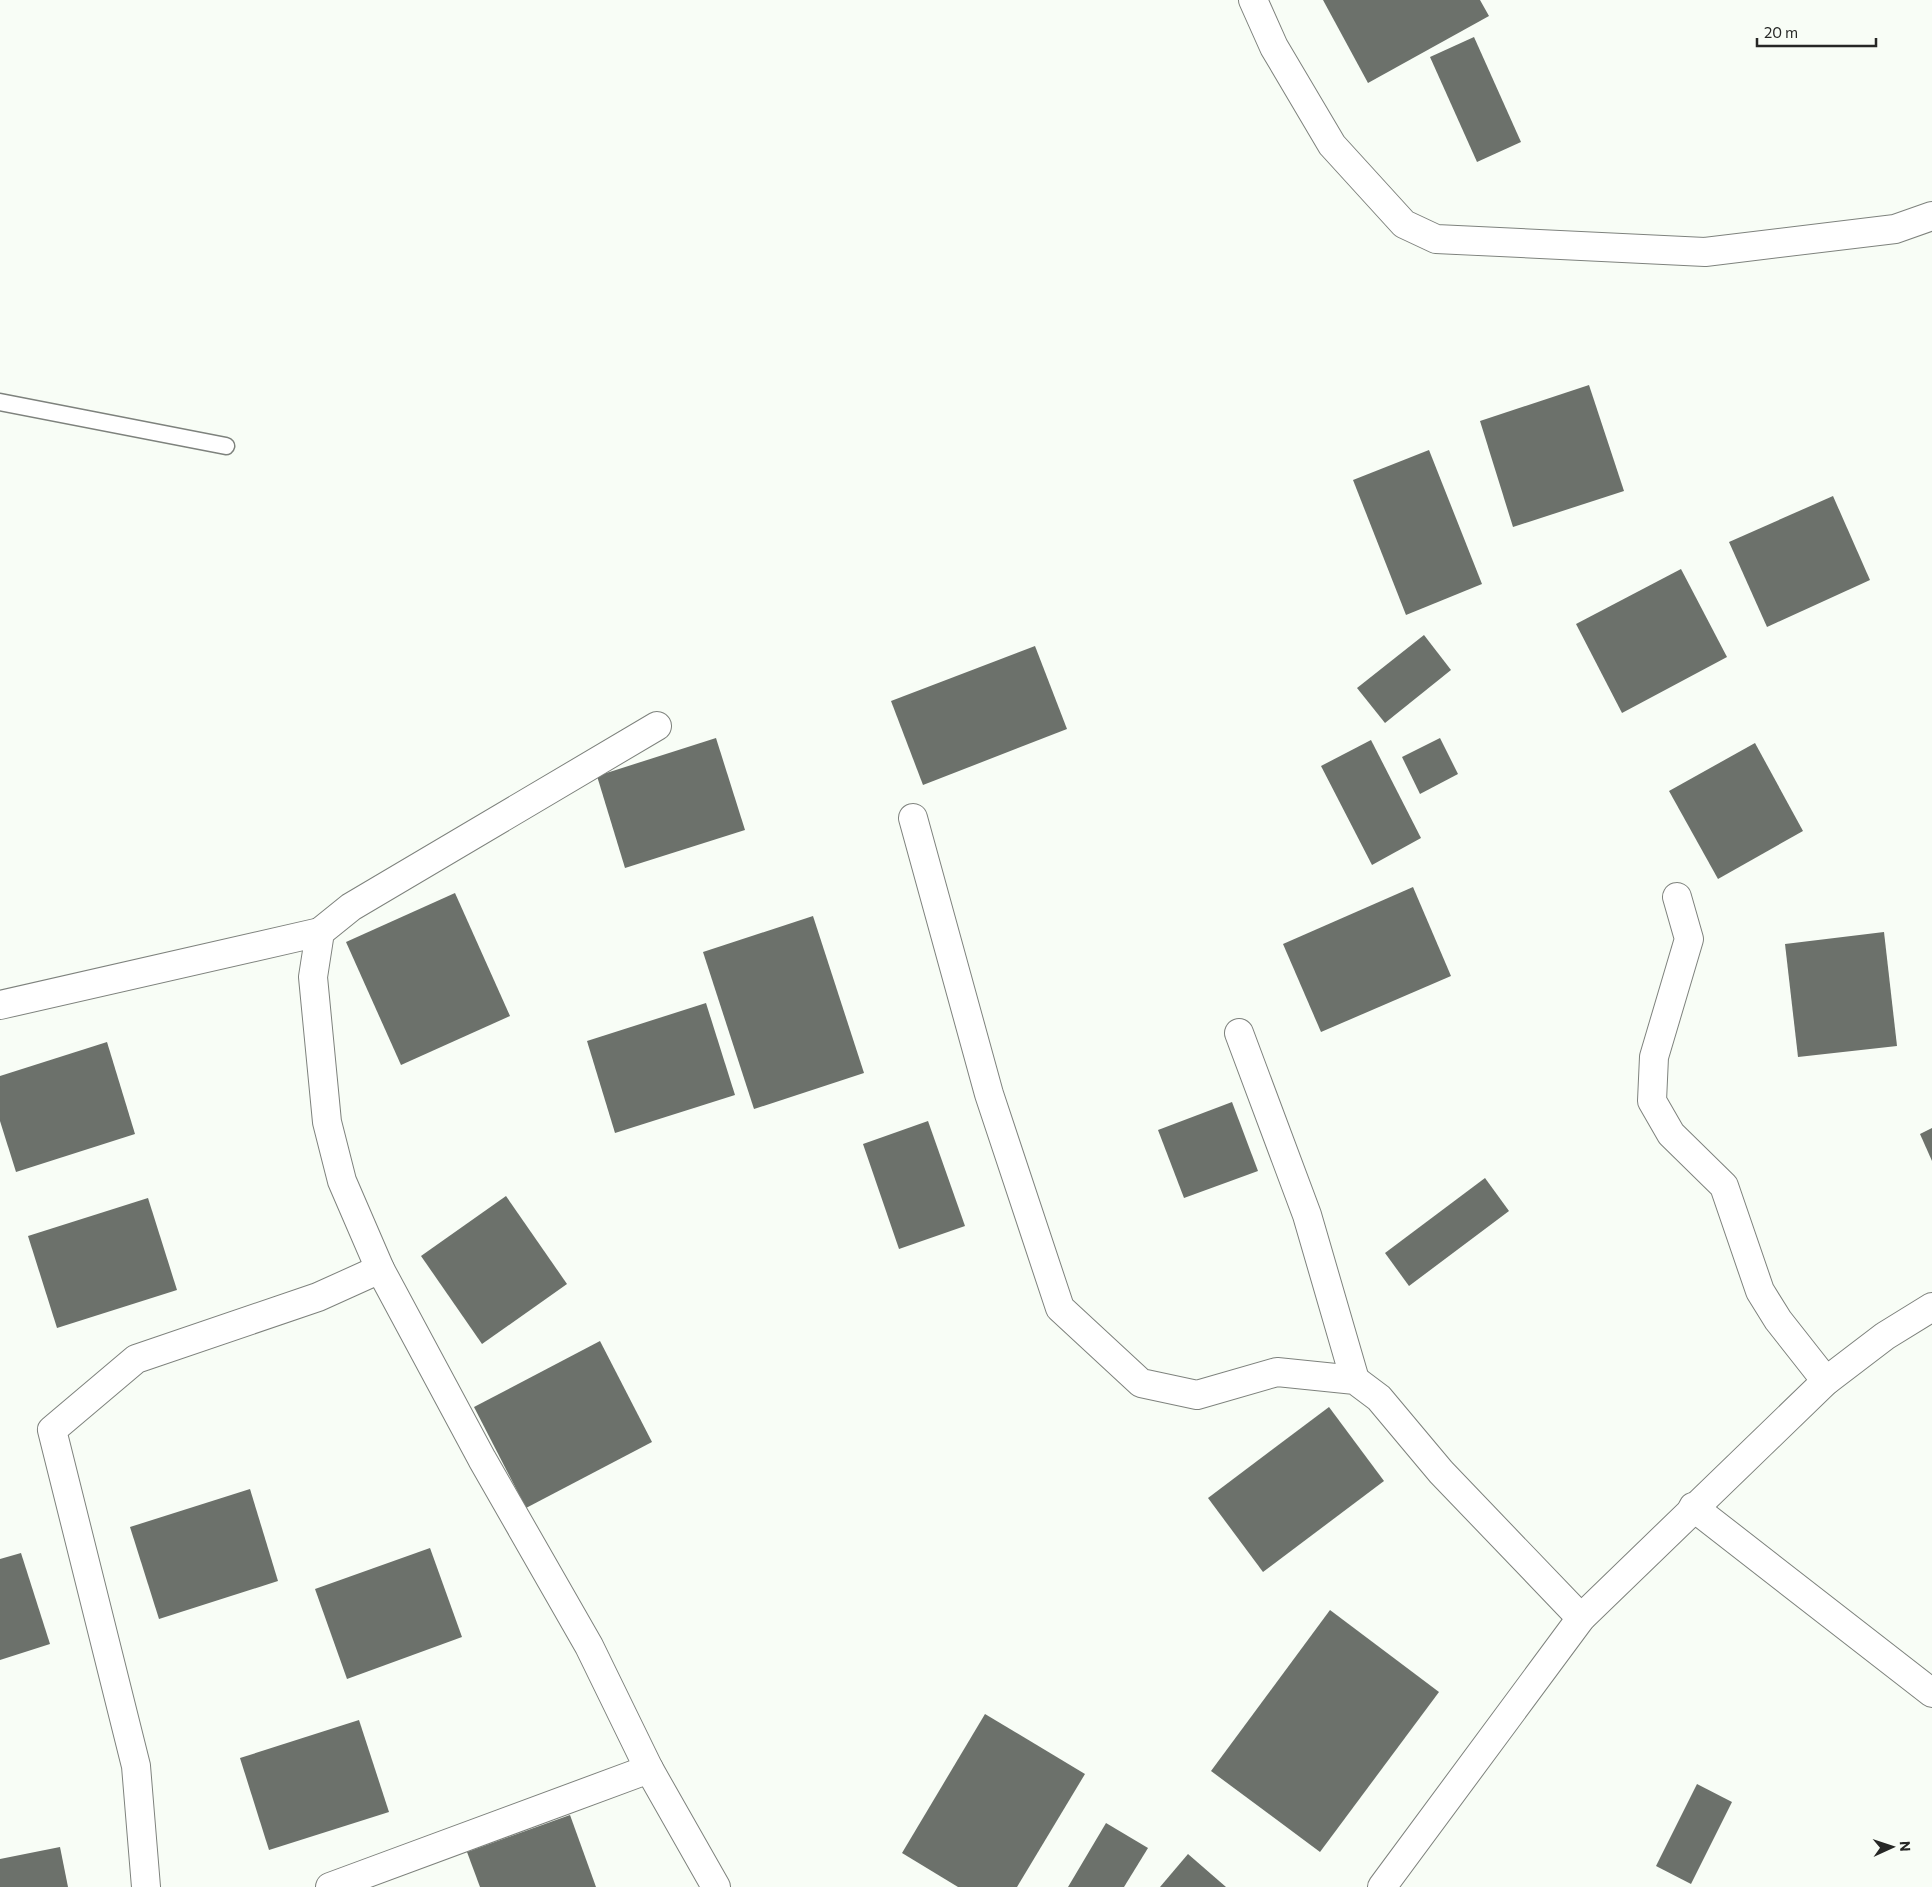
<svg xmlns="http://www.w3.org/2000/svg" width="1932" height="1887" font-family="Commissioner,sans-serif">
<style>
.building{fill:#6c716b}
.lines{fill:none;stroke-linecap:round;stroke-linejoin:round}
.lane-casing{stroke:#7e827d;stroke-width:19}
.street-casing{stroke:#7e827d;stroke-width:30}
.lane{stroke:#fff;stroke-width:16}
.street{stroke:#fff;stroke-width:28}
</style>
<rect width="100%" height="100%" fill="#f8fdf6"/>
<!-- building -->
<g class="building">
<polygon points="1323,0 1480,0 1489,16 1368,83"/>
<polygon points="1474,37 1521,142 1477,162 1430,57"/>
<polygon points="1589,385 1624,491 1513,527 1480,421"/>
<polygon points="1429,450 1482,584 1406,615 1353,480"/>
<polygon points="1833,496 1870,580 1767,627 1729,542"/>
<polygon points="1681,569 1727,657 1622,713 1576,624"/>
<polygon points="1424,635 1451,670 1385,723 1357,688"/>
<polygon points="1035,646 1067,729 923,785 891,701"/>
<polygon points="716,738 745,830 625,868 597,776"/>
<polygon points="1440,738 1458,774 1420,794 1402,757"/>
<polygon points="1371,740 1421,838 1372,865 1321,766"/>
<polygon points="1755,743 1803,831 1718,879 1669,791"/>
<polygon points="1413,887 1451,976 1321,1032 1283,944"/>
<polygon points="455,893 510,1016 401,1065 346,942"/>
<polygon points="813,916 864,1073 754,1109 703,952"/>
<polygon points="1884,932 1897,1046 1798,1057 1785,944"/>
<polygon points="706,1003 735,1095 615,1133 587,1041"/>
<polygon points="107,1042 135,1134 16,1172 0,1121 0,1076"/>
<polygon points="1232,1102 1258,1171 1184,1198 1158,1130"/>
<polygon points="928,1121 965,1226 899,1249 863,1144"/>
<polygon points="1932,1128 1932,1161 1920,1134"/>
<polygon points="1485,1178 1509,1211 1409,1286 1385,1253"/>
<polygon points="506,1196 567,1284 482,1344 421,1256"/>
<polygon points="148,1198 177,1290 57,1328 28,1236"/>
<polygon points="600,1341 652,1442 526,1508 474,1407"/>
<polygon points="1329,1407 1384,1481 1263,1572 1208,1498"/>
<polygon points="250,1489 278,1581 159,1619 130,1527"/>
<polygon points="430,1548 462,1637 347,1679 315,1589"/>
<polygon points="21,1553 50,1644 0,1660 0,1559"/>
<polygon points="1330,1610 1439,1692 1320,1852 1211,1771"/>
<polygon points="985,1714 1085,1774 1017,1887 958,1887 902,1853"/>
<polygon points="359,1720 389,1812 269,1850 240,1758"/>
<polygon points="1697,1784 1732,1802 1691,1884 1656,1866"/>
<polygon points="570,1815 596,1887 480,1887 467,1852"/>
<polygon points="1106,1823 1148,1848 1124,1887 1068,1887"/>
<polygon points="60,1847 68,1887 0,1887 0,1859"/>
<polygon points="1188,1854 1226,1887 1160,1887"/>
</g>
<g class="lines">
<!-- lane casing -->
<g class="lane-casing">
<polyline id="lane" points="0,402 226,446"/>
</g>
<!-- street casing -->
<g class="street-casing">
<g id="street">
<polyline points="1253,0 1274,47 1332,145 1404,224 1436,239 1705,252 1895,229 1932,216"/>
<polyline points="657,726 351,907 320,932 313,977 327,1122 342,1181 380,1269 482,1459 589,1646 649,1769 716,1887"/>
<polyline points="913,818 989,1094 1060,1308 1141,1383 1197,1395 1277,1372 1355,1380 1379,1398 1441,1472 1581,1618"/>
<polyline points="1677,897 1689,939 1654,1057 1652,1101 1671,1134 1724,1186 1760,1291 1778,1320 1826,1381"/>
<polyline points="0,1005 320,932"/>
<polyline points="1239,1033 1307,1215 1355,1380"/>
<polyline points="1693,1507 1932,1693"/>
<polyline points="146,1887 136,1766 52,1430 136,1359 318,1297 380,1269"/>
<polyline points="330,1887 649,1769"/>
<polyline points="1382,1887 1581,1618 1826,1381 1885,1336 1932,1307"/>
</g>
</g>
<!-- lane -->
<use href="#lane" class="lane"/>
<!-- street -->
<use href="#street" class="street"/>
</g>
<!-- north arrow -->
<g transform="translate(1892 1847) rotate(87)" stroke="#f8fdf6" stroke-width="4" paint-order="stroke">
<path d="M0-4L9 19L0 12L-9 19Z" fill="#262725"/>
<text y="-8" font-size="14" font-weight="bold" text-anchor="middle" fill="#262725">N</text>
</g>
<!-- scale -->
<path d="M1757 38v8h119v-8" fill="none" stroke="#262725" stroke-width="2.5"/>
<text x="1764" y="38" font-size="15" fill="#262725" stroke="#f8fdf6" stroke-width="4" paint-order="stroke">20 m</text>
</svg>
